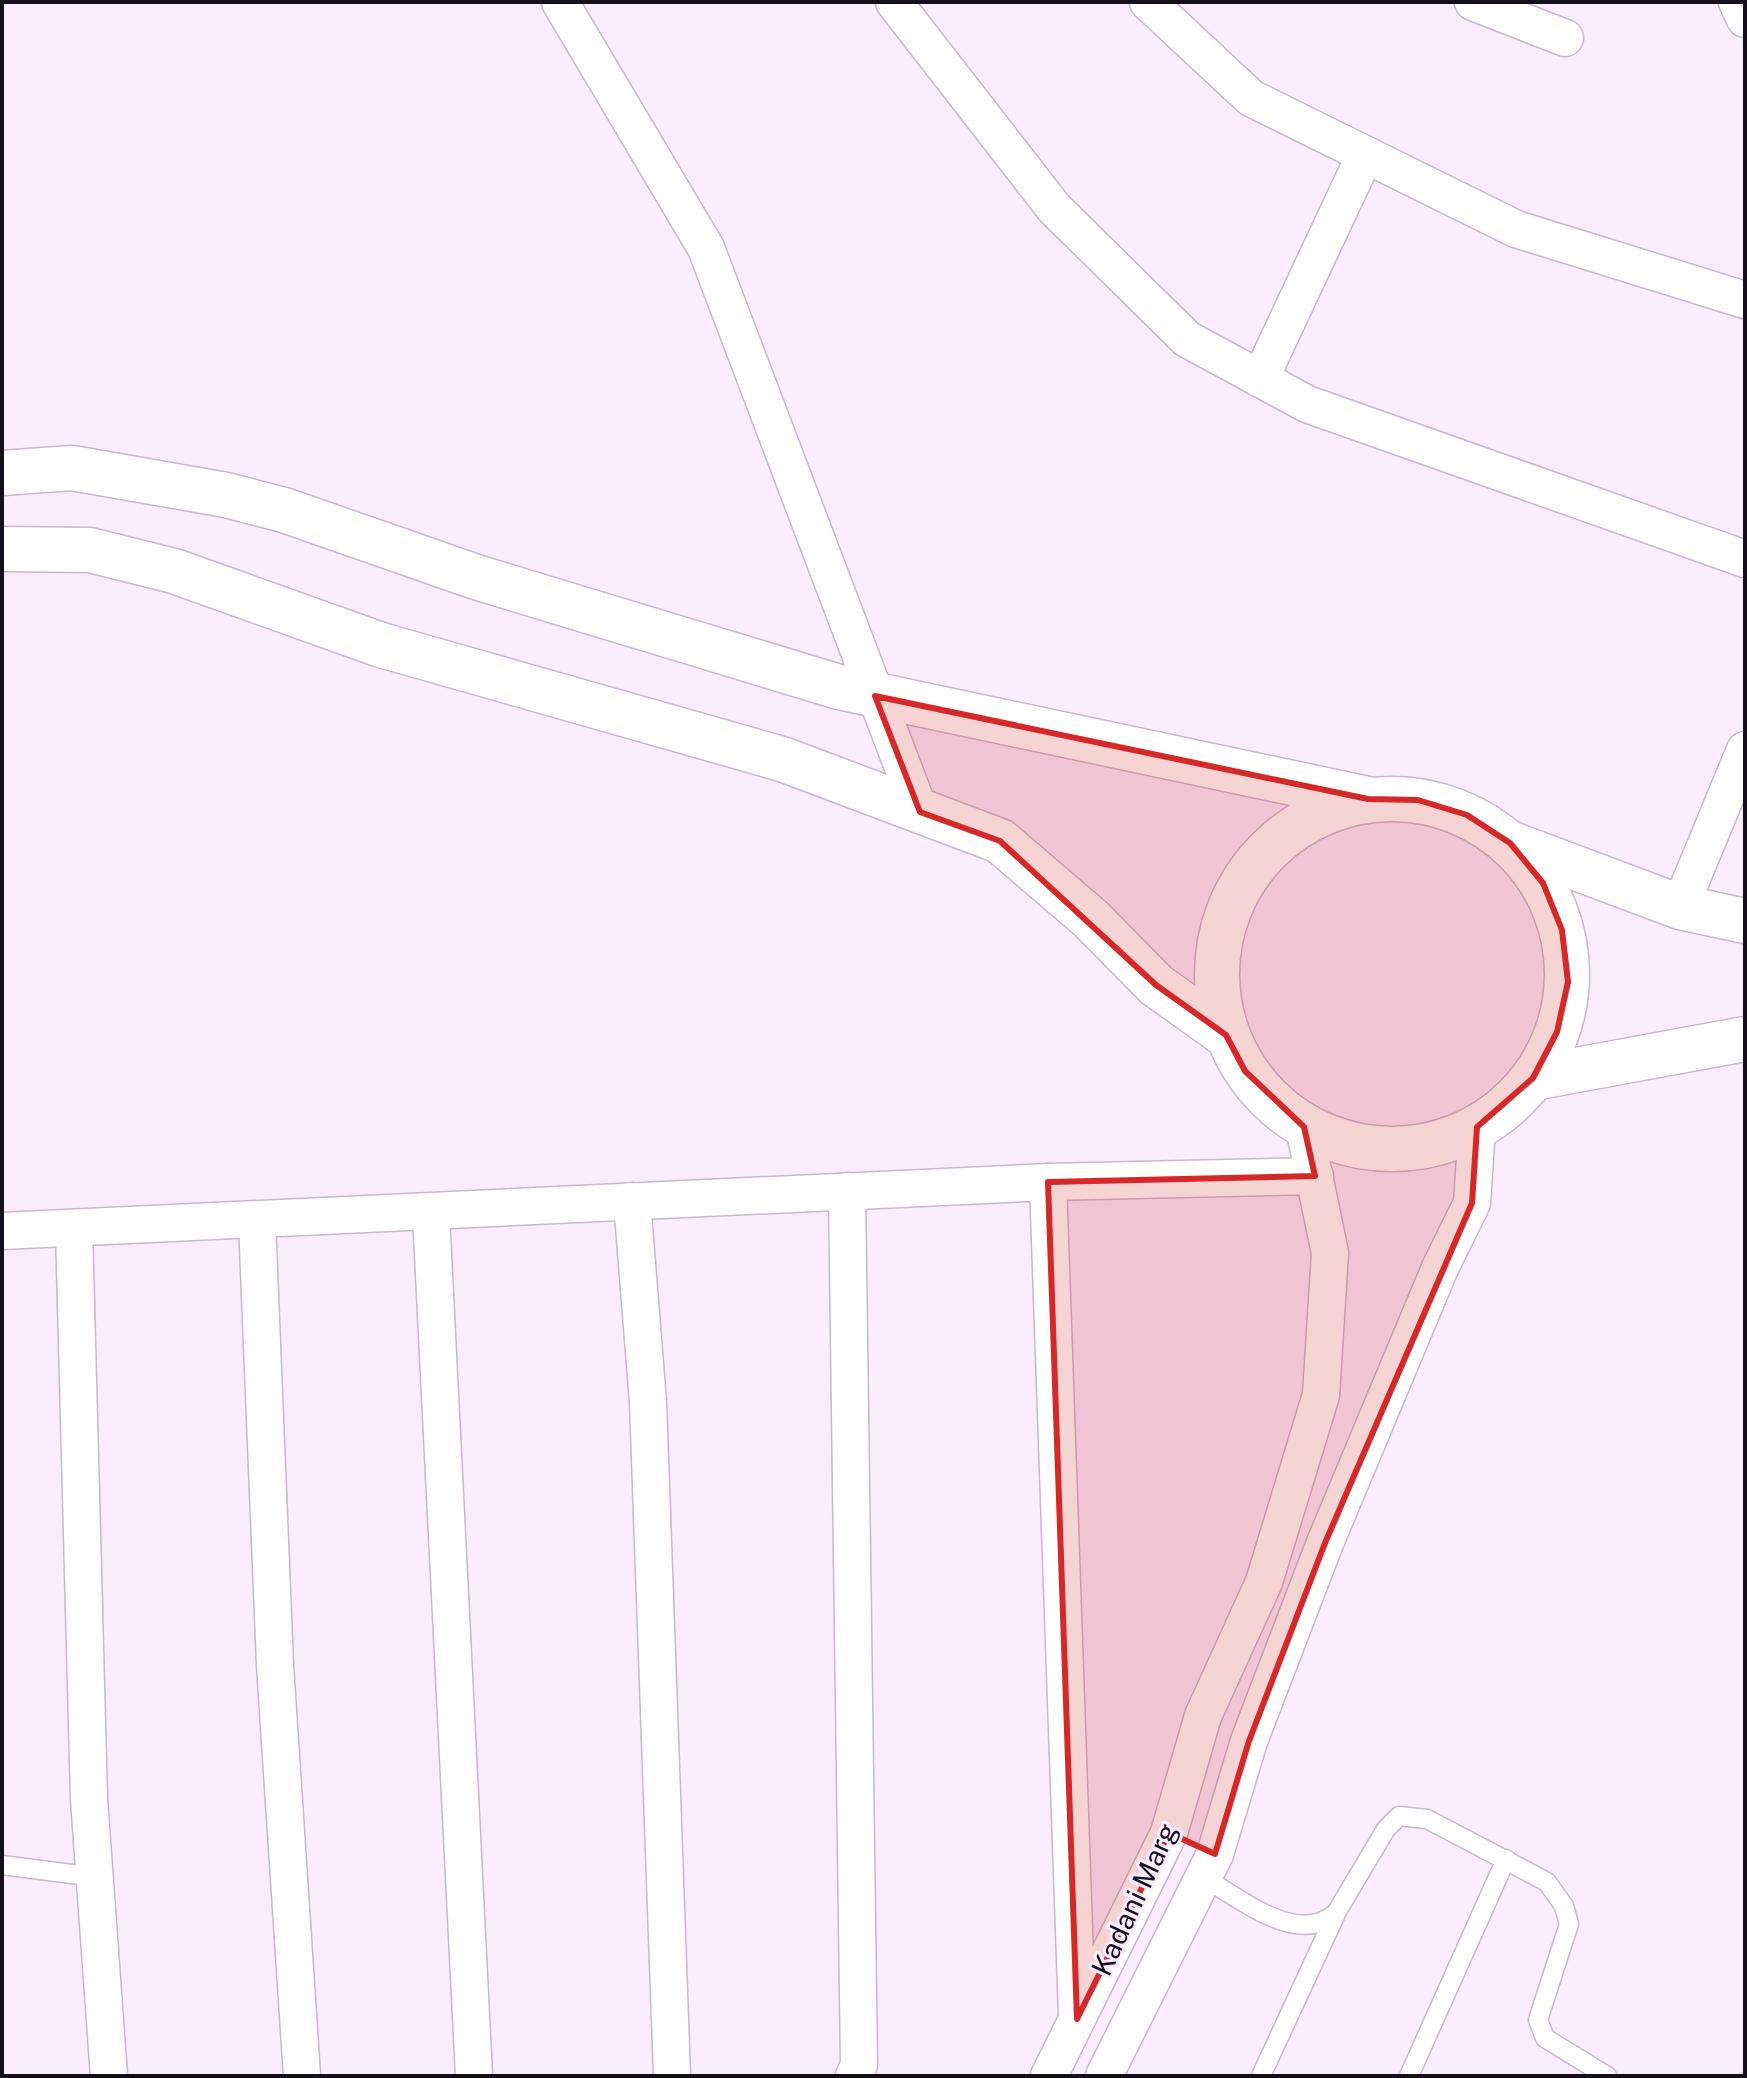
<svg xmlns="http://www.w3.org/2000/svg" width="1747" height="2078" font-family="'Public Sans',sans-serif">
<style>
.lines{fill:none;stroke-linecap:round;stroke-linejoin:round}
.service-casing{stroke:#c9b6d2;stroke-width:21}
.minor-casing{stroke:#c9b6d2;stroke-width:39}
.tertiary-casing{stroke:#c9b6d2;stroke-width:47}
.service{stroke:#fff;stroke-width:18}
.minor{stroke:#fff;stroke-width:36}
.tertiary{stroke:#fff;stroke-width:44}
.marked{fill:#d62828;fill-opacity:0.2;stroke:#d62828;stroke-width:6;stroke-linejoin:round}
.labels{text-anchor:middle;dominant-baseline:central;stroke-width:6;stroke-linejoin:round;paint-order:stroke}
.street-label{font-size:28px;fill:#16101a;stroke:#f9edff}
</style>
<rect width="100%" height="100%" fill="#f9edff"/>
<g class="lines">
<!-- service casing -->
<g class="service-casing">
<g id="service">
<polyline points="2,1865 95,1877"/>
<path d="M1204 1878C1240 1898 1297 1947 1336 1913L1386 1829 1399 1816 1427 1819 1547 1882 1564 1906 1569 1924 1538 2020 1545 2038 1607 2076"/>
<polyline points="1261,2076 1335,1916"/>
<polyline points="1409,2076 1506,1859"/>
</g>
</g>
<!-- minor casing -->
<g class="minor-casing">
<g id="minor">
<polyline points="560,2 706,248 920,812"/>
<polyline points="894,2 1054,208 1187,339 1307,404 1745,559"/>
<polyline points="1148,2 1251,98 1516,229 1745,300"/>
<polyline points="1473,2 1565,38"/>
<polyline points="1737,2 1745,19"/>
<polyline points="1260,379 1365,155"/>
<polyline points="1680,907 1745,750"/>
<polyline points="1048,1182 1077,2016"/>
<polyline points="847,1191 859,2065 854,2076"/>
<polyline points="632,1201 648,1402 672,2076"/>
<polyline points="431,1214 474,2076"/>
<polyline points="257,1221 275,1665 302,2076"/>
<polyline points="74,1228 89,1799 109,2076"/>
<polyline points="2,1231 1048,1182 1315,1176"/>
<polyline points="1049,2076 1169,1833 1203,1716 1264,1582 1321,1395 1330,1253 1304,1127"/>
<polyline points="1104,2076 1215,1854 1249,1741 1325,1543 1440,1268 1472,1203 1477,1127"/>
</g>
</g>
<!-- tertiary casing -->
<g class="tertiary-casing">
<g id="tertiary">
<polyline points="2,473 72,468 226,495 284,510 476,577 839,687 1368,799"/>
<polyline points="2,549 90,550 174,571 381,645 782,759 1000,841 1091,919 1156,985 1226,1035"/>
<circle cx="1392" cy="974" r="175"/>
<polyline points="1512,844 1680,907 1745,921"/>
<polyline points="1533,1078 1745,1039"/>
</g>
</g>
<!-- service -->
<use href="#service" class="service"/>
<!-- minor -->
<use href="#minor" class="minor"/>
<!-- tertiary -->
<use href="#tertiary" class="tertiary"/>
</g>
<!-- marked area -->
<path class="marked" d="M875 696 1368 799 1418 800 1467 815 1510 843 1543 883 1562 930 1568 982 1557 1032 1533 1078 1477 1127 1472 1203 1325 1543 1249 1741 1215 1854 1169 1833 1077 2019 1048 1182 1315 1176 1304 1127 1245 1071 1226 1035 1156 985 1000 841 920 812Z"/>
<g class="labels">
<!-- street labels -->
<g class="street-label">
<text transform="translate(1134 1899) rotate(-65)">Kadani Marg</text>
</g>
</g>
<!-- border -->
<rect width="1747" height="2078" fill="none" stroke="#16101a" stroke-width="8"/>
</svg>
